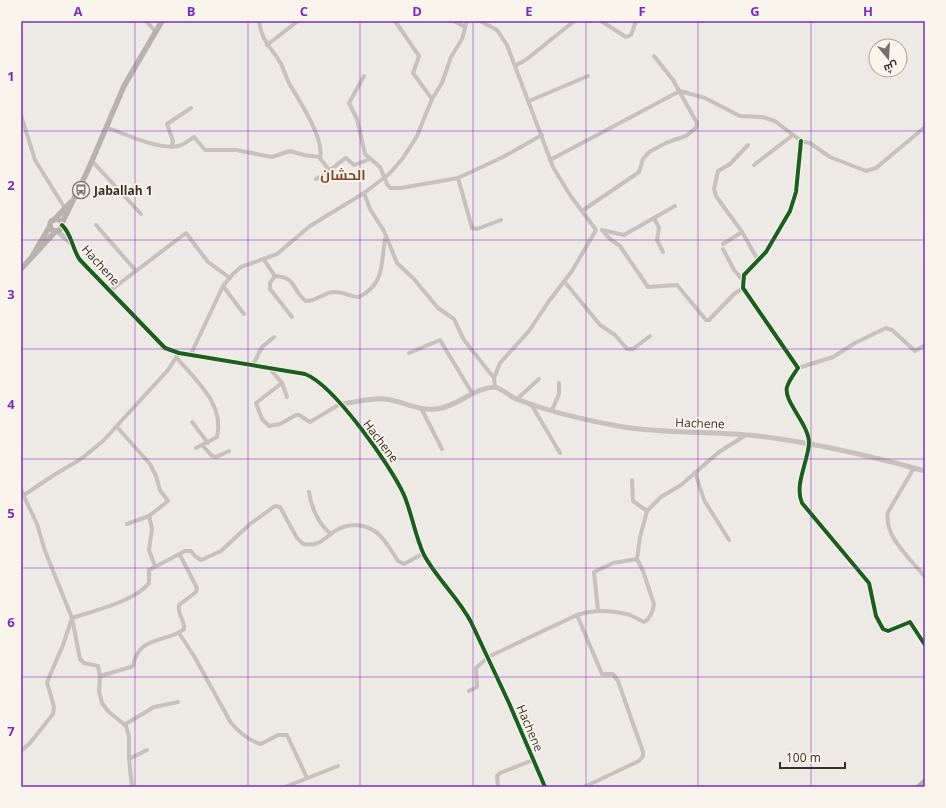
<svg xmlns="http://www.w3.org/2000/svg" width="946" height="808" font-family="'Open Sans',Cairo,sans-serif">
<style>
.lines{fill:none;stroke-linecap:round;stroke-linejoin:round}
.minor{stroke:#c6c1bc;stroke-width:4}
.tertiary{stroke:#c6c1bc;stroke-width:5}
.secondary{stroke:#b7b2ad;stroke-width:5.5}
.cycleway-casing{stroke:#f9f4ec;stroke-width:6}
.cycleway{stroke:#1b5e20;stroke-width:4}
.grid{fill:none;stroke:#7b2cbf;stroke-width:1;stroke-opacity:0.55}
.labels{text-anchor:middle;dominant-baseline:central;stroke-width:3.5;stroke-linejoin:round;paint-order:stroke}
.poi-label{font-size:12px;font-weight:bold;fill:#372f2b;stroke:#f9f4ec;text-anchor:start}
.street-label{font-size:12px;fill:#372f2b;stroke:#f9f4ec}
.quarter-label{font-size:14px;font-weight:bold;fill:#7e452b;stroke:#f9f4ec}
.neatline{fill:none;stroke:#7b2cbf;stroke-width:1.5}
.grid-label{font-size:13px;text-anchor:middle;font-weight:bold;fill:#7b2cbf}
</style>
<rect width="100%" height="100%" fill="#ede9e4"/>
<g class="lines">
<!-- minor -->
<g class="minor">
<polyline points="146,21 156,32"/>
<path d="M259 21C262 43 271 46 281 64 284 70 286 77 289 83 299 101 325 138 320 159"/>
<polyline points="395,21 419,56 413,73 432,99"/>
<polyline points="454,21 465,27"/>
<polyline points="480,21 497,30 507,45 553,167 570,195 596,230 572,271 549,301 529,331 500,363 494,378 495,387"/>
<polyline points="601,21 626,37 631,35 636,21"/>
<polyline points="267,45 298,21"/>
<polyline points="515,66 527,59 573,22"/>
<polyline points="364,76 349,103 357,119 365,154 380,167 387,184 390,188 401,188 458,178 503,157 542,135"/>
<polyline points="529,101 588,76"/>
<polyline points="21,115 35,160 66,210"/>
<path d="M106 127C124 134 159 150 178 146 184 145 189 140 194 137L205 150H236L272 157 290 151 304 155 319 157 330 171"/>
<path d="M801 141 796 192 790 211 766 252 744 275 743 288 798 368C794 374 789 380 787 387 783 401 809 424 809 443 808 462 794 485 802 503L869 583 876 616 883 629 888 631 910 622 925 645"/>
<polyline points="748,145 730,164 718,171 714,189 716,196 742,232 758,260"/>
<polyline points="172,147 173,141 167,124 191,108"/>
<polyline points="550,160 680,91 705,98 740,116 762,117 775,121 801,141 810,143 830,157 866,171 876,168 925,127"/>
<polyline points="92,161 141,214"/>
<polyline points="754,165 793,135"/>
<polyline points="458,178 472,228 477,229 501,220"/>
<path d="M316 179C328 174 335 165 346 158L354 165 370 159"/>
<polyline points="364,193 370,209 384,231 397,263 414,279 438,308 454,319 464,340 494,378"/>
<polyline points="582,211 639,172 643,159 649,152 668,142 686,136 697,127 697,123 673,80 654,56"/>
<polyline points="654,218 659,228 657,240 663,252"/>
<polyline points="96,225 136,271"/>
<polyline points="602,230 610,239 620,246 648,287 677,285 706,320 709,320 734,294 743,288"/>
<polyline points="602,230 624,235 675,206"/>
<polyline points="723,244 742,232"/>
<polyline points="723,249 734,270 742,279"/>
<path d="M264 260 275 276C297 277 292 291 306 301 316 302 324 292 334 292 342 291 350 297 359 297 385 284 381 263 385 239"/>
<polyline points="275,276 270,283 270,289 292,317"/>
<polyline points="564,281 600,325 615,335 627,349 633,349 650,336"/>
<polyline points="223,286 244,314"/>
<polyline points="111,290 186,233 208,262 230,278"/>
<polyline points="409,353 440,340 472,393"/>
<polyline points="191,354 223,286 233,274 241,267 277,254 310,226 364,193 389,174 403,158 417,136 432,99 442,83 451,57 462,39 467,21"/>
<path d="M177 358C196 381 225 404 217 437L196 448"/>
<polyline points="253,365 262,347 274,337"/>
<polyline points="269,368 282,383 287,397"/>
<polyline points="798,368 833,357 855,343 886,328 892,330 915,351 925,345"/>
<polyline points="282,383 256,403 262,419 269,426 280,424 296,415 299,415 310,422 340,404"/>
<polyline points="517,399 539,379"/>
<polyline points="531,404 560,453"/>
<polyline points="421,408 442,449"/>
<polyline points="552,410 559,394 559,383"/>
<polyline points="192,422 208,443"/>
<polyline points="117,427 150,464 156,476 160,490 168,501 149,516 127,524"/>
<polyline points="203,446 212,456 216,457 229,451"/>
<path d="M914 468 888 512C883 536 911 559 925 577"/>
<polyline points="695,472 704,500 729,540"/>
<polyline points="632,480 633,501 647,511"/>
<polyline points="21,490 37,524 45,551 72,618 80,659 84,663 98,666 100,676 99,691 102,703 108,711 126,726 129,736 129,759 132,787"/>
<path d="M309 492C311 507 319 525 331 534"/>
<polyline points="24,495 54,475 81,459 103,441 168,370 179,353"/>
<polyline points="149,516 152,529 149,550 155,566"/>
<polyline points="598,610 594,572 613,563 637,559"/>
<polyline points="577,615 602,674 613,674 618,681 643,752 643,756 639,761 584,787"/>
<path d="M179 633 194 656 231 723C239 732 249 741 261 744L278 735H287L307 778"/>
<path d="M100 676 131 667 133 666C138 635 167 643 184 629 185 620 177 615 179 605L196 592 197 588 180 555"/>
<path d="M469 691 477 687 476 668 488 657 577 615C594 609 612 610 630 615 635 617 639 620 644 622 651 618 653 611 654 604L643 571 637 559 640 537 647 511 661 497 681 485 719 452 746 435"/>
<polyline points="124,725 154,707 178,702"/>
<path d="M21 751 30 743 53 714 54 707 47 682 63 645 72 618C93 611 136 601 149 583V570L185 551H191L195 556 201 560 221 551 250 524 275 506 280 507 297 538 303 544C318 547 324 539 335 531 341 527 349 525 356 525 380 527 386 543 398 561L404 564 424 553"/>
<polyline points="129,759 147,750"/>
<polyline points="285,787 338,766"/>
<polyline points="498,787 497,776 500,773 533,760"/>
</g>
<!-- tertiary -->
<g class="tertiary">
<path d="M62 225C72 234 72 249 80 260L165 348 179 353 305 374C334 385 391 466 404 495 412 514 415 536 424 555 437 579 458 597 471 622L509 703 545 787"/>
<polyline points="57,231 72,244"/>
<path d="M340 404C355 403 370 397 385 399 402 401 418 411 436 409 457 407 473 388 495 387 504 390 510 397 519 400 550 412 585 420 618 426 661 434 705 431 748 435 808 441 867 455 925 471"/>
</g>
<!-- secondary -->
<g class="secondary">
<circle cx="56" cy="225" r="6"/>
<polyline points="54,220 71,202"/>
<polyline points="62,223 88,170 124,86 162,21"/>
<polyline points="33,255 50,226"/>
<polyline points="21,269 56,231"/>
<polyline points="918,787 925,781"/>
</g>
<!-- cycleway casing -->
<g class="cycleway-casing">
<g id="cycleway">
<path d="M801 141 796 192 790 211 766 252 744 275 743 288 798 368C794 374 789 380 787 387 783 401 809 424 809 443 808 462 794 485 802 503L869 583 876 616 883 629 888 631 910 622 925 645"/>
<path d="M62 225C72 234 72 249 80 260L165 348 179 353 305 374C334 385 391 466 404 495 412 514 415 536 424 555 437 579 458 597 471 622L509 703 545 787"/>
</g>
</g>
<!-- cycleway -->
<use href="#cycleway" class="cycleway"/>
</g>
<!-- grid -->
<path class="grid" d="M135 21V787M248 21V787M360 21V787M473 21V787M586 21V787M698 21V787M811 21V787M21 131H925M21 240H925M21 349H925M21 459H925M21 568H925M21 677H925"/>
<!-- icons -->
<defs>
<g id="bus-ring" transform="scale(0.9)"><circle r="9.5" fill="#f9f4ec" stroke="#77706c" stroke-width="1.5"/><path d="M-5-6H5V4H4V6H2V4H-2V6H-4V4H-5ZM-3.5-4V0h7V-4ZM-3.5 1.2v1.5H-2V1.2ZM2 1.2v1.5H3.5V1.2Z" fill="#77706c"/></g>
</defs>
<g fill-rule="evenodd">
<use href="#bus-ring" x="81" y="190"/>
</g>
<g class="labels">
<!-- poi labels -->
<g class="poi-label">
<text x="94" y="190">Jaballah 1</text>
</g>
<!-- street labels -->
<g class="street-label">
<text transform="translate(101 265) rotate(48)">Hachene</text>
<text transform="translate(700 423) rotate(2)">Hachene</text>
<text transform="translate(381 441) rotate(53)">Hachene</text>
<text transform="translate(530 728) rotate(67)">Hachene</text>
</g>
<!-- quarter labels -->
<g class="quarter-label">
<text x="343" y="174">الحشان</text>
</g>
</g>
<!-- border -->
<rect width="946" height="808" fill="none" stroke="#f9f4ec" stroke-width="44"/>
<!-- north arrow -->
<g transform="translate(888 58) rotate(162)"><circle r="19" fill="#f9f4ec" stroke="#aba59f"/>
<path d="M0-3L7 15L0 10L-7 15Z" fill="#77706c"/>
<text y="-6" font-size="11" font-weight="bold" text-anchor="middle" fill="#372f2b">ش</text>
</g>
<!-- scale -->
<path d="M780 762v6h65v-6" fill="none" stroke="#372f2b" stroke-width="2"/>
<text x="786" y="762" font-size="12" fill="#372f2b" stroke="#f9f4ec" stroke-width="3" paint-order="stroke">100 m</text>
<rect x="22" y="22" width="902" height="764" class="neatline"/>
<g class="grid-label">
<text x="78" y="16">A</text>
<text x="191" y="16">B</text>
<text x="304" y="16">C</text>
<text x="417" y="16">D</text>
<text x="529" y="16">E</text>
<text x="642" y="16">F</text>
<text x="755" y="16">G</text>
<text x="868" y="16">H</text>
<text x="11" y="81">1</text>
<text x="11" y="190">2</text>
<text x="11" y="299">3</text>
<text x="11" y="409">4</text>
<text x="11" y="518">5</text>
<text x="11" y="627">6</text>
<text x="11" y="736">7</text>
</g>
</svg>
